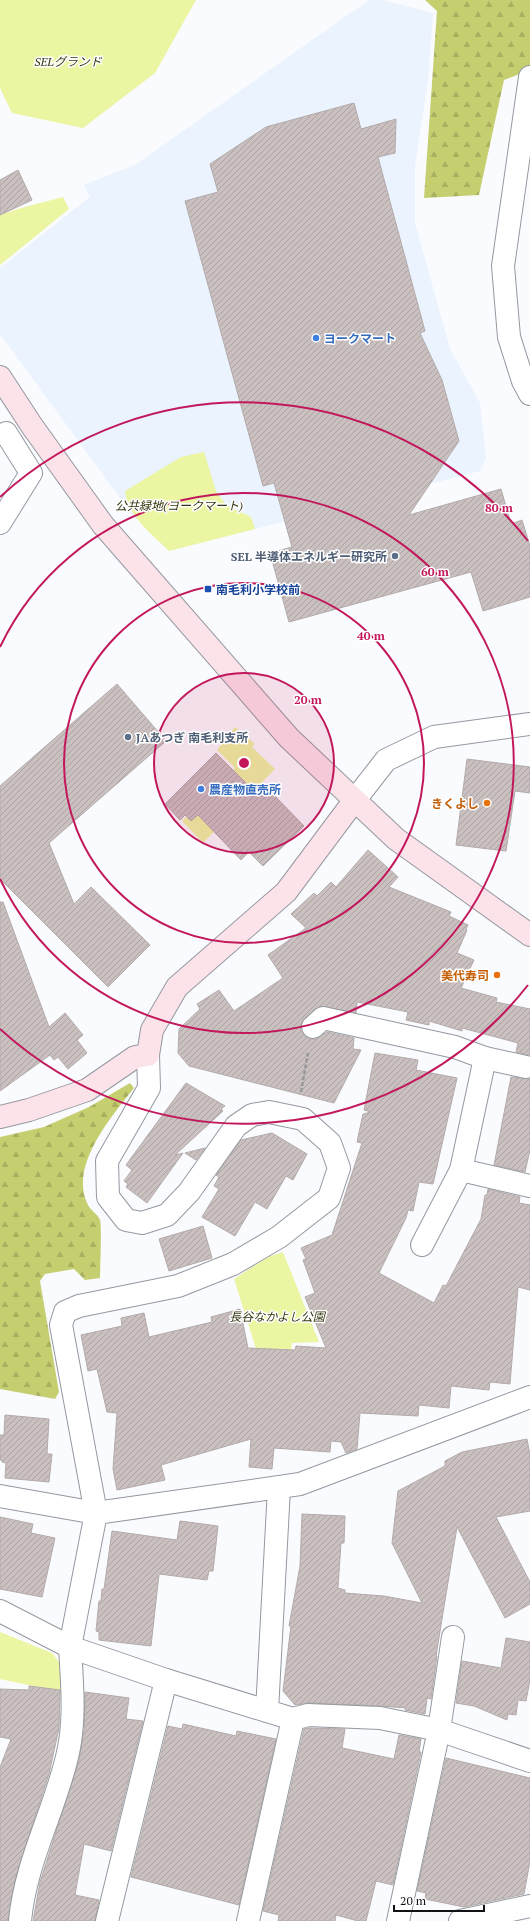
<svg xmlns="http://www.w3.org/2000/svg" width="530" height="1921" font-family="'PT Serif','Noto Sans JP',serif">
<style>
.built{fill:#eaf3fe}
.green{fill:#ecf5a1}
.forest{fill:url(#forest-firs)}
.building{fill:url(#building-hatch);stroke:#b3aaa9}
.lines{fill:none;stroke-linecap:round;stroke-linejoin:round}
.street-casing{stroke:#9499a0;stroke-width:24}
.secondary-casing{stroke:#9499a0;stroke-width:24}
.path{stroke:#95979a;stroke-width:2.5;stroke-dasharray:4 2;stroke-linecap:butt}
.street{stroke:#fff;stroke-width:22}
.secondary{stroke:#fce2e9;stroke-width:22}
.ring{fill:none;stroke:#c2185b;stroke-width:2}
.shop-dot{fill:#3f7fe0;stroke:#fff;stroke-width:1.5}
.service-dot{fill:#5c6f8a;stroke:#fff;stroke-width:1.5}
.transit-dot{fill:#1a4fb4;stroke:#fff;stroke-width:1.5}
.food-dot{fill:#e8710a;stroke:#fff;stroke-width:1.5}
.labels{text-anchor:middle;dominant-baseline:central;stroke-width:3;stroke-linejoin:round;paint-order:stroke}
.park-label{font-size:12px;font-style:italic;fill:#34370f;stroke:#fff}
.shop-label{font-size:12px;font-weight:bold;fill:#366cbe;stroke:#fff;text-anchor:start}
.service-label{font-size:12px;font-weight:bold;fill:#4e5e75;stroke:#fff;text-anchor:end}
.transit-label{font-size:12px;font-weight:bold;fill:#164399;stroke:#fff;text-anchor:start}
.food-label{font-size:12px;font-weight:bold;fill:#c56008;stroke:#fff;text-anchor:end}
.centre{fill:#c2185b;stroke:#fff;stroke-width:2}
.ring-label{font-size:12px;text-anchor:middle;font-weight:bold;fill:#c2185b;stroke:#fff;stroke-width:3;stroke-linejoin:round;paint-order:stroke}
</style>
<defs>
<pattern id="forest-firs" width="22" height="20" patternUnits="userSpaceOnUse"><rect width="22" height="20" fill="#c6cf70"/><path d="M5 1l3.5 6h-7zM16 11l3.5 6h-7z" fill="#a9b160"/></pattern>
<pattern id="building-hatch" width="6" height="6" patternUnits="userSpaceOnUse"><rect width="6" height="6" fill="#cac0c0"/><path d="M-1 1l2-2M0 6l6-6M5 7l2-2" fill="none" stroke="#aca4a4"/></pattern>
</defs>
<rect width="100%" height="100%" fill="#f9fbfe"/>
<!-- built -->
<polygon class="built" points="369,0 382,0 433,13 428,80 415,166 415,223 450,349 480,403 486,458 480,471 169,551 131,513 0,334 0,268 90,197 84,185 135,165"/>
<!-- green -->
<g class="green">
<polygon points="0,0 196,0 155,73 83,128 12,113 0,88"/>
<polygon points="63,197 69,209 0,265 0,215 21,208"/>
<path d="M204 452 216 491 226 505 251 517 255 529 169 551C152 534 128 517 125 491L181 457Z"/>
<polygon points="235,727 255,744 252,747 275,769 203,843 182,821 235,768 217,750"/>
<polygon points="283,1252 319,1342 292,1343 291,1354 257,1352 234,1279 268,1257"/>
<polygon points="0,1632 52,1653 62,1666 61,1692 0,1679"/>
</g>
<!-- forest -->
<g class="forest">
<polygon points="425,0 530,0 530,70 504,80 479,195 424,198 437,11"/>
<path d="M130 1083 134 1088C112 1116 68 1166 88 1205 91 1211 98 1214 100 1220 102 1227 100 1268 100 1278L85 1280 74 1269 45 1274 40 1281 59 1392 55 1399 0 1389V1137L44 1127 89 1107Z"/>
</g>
<!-- building -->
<g class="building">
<polygon points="354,103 361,129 396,119 395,153 378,157 425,331 420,333 442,380 459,441 409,515 501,489 511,524 522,520 530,546 530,597 483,611 471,572 289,622 270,553 292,547 274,483 263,486 185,201 218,192 210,164 266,127"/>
<polygon points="18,170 32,200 0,215 0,180"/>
<polygon points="117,684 166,741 49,843 74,904 91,887 150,945 108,987 0,879 0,786"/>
<polygon points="216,753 260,797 268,789 304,826 263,866 249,852 241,860 198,815 191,821 185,815 180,820 165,804"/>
<polygon points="467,759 530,767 530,793 515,791 506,851 456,845"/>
<polygon points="368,850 398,877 389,887 451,912 449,916 468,925 466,929 467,930 457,953 474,960 461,988 497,998 496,1002 530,1009 530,1055 516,1052 518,1043 462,1028 462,1031 429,1021 429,1025 406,1020 408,1012 357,1002 356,1013 320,1006 305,1018 301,1024 301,1030 304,1036 309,1039 316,1039 327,1032 354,1038 353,1049 361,1050 334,1103 189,1066 178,1053 179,1029 200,1009 197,1004 219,990 234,1011 283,978 268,955 306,928 291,914 314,893 317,896 331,882 336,887"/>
<polygon points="0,902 3,902 49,1027 65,1013 83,1035 77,1040 87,1053 68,1069 58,1057 54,1060 50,1055 0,1091"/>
<polygon points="375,1053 418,1060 416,1070 457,1078 433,1184 419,1182 413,1211 408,1210 406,1218 379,1273 434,1303 443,1285 446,1286 481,1219 485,1195 487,1195 488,1189 520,1197 519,1203 530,1205 530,1290 518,1287 510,1384 490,1382 489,1390 451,1386 449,1408 419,1405 418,1416 360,1413 357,1449 346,1453 341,1442 331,1441 330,1452 274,1448 272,1469 249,1467 251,1439 161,1465 165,1480 117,1490 113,1469 117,1413 107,1412 97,1369 88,1371 81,1335 122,1326 121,1318 144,1313 149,1337 212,1322 211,1317 240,1309 248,1348 295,1350 296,1346 326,1348 305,1297 315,1293 303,1260 306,1259 301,1248 332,1235 362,1143 357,1142 363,1114 371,1112 364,1110"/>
<polygon points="511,1077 530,1079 530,1150 525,1172 494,1165"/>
<polygon points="186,1083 225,1106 221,1109 223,1111 175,1155 183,1153 147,1203 126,1187 128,1184 124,1181 132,1170 126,1165"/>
<polygon points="272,1133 307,1154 293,1180 286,1176 267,1209 255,1202 235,1236 202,1217 219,1189 214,1186 219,1177 216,1175 241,1140"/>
<polygon points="205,1148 196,1160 185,1153"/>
<polygon points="203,1226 212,1258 169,1271 159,1239"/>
<polygon points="5,1415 49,1419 47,1454 52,1454 49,1482 5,1478 6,1463 2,1462 2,1460 0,1460 0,1435 4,1435"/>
<polygon points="527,1439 530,1455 530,1511 496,1517 530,1582 530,1604 505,1618 457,1527 436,1656 437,1656 431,1699 427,1698 425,1714 405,1710 406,1708 381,1706 309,1703 295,1705 283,1691 291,1626 289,1626 300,1566 302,1514 345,1516 344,1543 341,1543 338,1588 345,1590 345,1593 384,1596 422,1603 392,1543 398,1491 445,1466 445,1461 462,1452"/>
<polygon points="0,1517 33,1524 31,1533 55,1538 42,1597 0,1589"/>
<polygon points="180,1521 218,1526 213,1571 209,1571 207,1580 159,1574 151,1646 99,1640 99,1632 96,1631 99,1601 101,1601 102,1589 104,1589 112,1531 177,1540"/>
<polygon points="506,1638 530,1642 530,1680 526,1701 518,1700 516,1715 508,1714 507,1720 474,1706 456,1703 462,1661 501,1668"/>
<polygon points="29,1686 60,1690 59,1728 49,1774 16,1876 8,1921 0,1921 0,1767 11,1739 0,1737 0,1689 29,1690"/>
<polygon points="85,1692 129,1698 126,1719 143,1721 111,1851 84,1844 75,1895 99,1900 95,1921 33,1921 40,1882 79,1760 84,1731"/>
<polygon points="183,1724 236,1736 237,1731 276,1739 239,1905 131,1877 168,1726 182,1729"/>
<polygon points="309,1728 345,1729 342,1748 394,1759 399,1735 421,1739 419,1752 421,1752 393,1885 376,1881 366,1921 358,1921 336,1915 335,1921 278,1921 279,1915 263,1911 304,1729"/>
<polygon points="446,1758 530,1778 530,1861 524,1894 464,1907 425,1899 426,1893 417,1891"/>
</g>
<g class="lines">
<!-- street casing -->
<g class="street-casing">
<g id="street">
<polyline points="530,77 503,266 509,337 523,381 530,394"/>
<polyline points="0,523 31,473 6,433"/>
<polyline points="354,801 386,760 434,737 530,724"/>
<polyline points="313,1027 323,1018 455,1047 485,1058 526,1067"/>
<polyline points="461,1170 530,1186"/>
<polyline points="422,1245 461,1170 485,1058"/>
<polyline points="530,1397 300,1484 96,1513 70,1647 166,1680 293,1719 308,1715 380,1718 439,1730 530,1761"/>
<polyline points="0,1496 96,1513 61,1325 65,1312 79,1306 178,1286 233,1264 279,1237 329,1198 339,1168 330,1143 303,1119 269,1112 252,1115 236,1126 189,1192 167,1215 142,1223 126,1220 108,1197 107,1161 149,1088 148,1055"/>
<path d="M0 1611 70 1647C72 1683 76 1721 67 1757 54 1812 25 1864 20 1921"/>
<polyline points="267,1711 279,1488"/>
<polyline points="107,1921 166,1680"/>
<polyline points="248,1921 293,1719"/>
<polyline points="398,1921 439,1730 453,1637"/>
<polyline points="460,1921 530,1906"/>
</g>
</g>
<!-- secondary casing -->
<g class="secondary-casing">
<g id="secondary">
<polyline points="0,377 32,426 103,525 289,738 396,839 530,935"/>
<polyline points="0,1117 29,1110 87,1090 135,1057 148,1055 152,1030 177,987 286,892 354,801"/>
</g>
</g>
<!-- path -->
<polyline class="path" points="301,1092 308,1053"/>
<!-- street -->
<use href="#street" class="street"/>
<!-- secondary -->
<use href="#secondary" class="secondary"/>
</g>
<!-- distance rings -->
<circle cx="244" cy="763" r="90" fill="#c2185b" fill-opacity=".12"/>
<g class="ring">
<circle cx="244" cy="763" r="90"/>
<circle cx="244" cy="763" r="180"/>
<path d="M0 647A270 270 0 1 1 0 879"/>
<path d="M528 985A361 361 0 0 1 0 1029M0 497A361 361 0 0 1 528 541"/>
</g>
<!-- markers -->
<g class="shop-dot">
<circle cx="316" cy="338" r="4"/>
<circle cx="201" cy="789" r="4"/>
</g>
<g class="service-dot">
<circle cx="395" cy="556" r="4"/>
<circle cx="128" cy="737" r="4"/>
</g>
<rect class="transit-dot" x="204" y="585" width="8" height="8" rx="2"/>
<g class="food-dot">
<circle cx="487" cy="803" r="4"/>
<circle cx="497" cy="975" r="4"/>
</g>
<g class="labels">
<!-- park labels -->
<g class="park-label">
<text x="68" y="61">SELグランド</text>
<text x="179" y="505">公共緑地(ヨークマート)</text>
<text x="277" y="1316">長谷なかよし公園</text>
</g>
<!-- shop labels -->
<g class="shop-label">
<text x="324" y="338">ヨークマート</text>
<text x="209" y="789">農産物直売所</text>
</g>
<!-- service labels -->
<g class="service-label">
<text x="387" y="556">SEL 半導体エネルギー研究所</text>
<text x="136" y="737" text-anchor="start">JAあつぎ 南毛利支所</text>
</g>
<!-- transit labels -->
<g class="transit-label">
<text x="216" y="589">南毛利小学校前</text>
</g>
<!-- food labels -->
<g class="food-label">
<text x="479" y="803">きくよし</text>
<text x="489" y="975">美代寿司</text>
</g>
</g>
<circle cx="244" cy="763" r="6" class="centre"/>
<g class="ring-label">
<text x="499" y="512">80 m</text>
<text x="435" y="576">60 m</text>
<text x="371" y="640">40 m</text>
<text x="308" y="704">20 m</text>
</g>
<!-- scale -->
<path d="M394 1905v6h90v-6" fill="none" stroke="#111215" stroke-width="2"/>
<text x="400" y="1905" font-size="12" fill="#111215" stroke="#ffffff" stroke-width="3" paint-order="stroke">20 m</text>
</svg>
